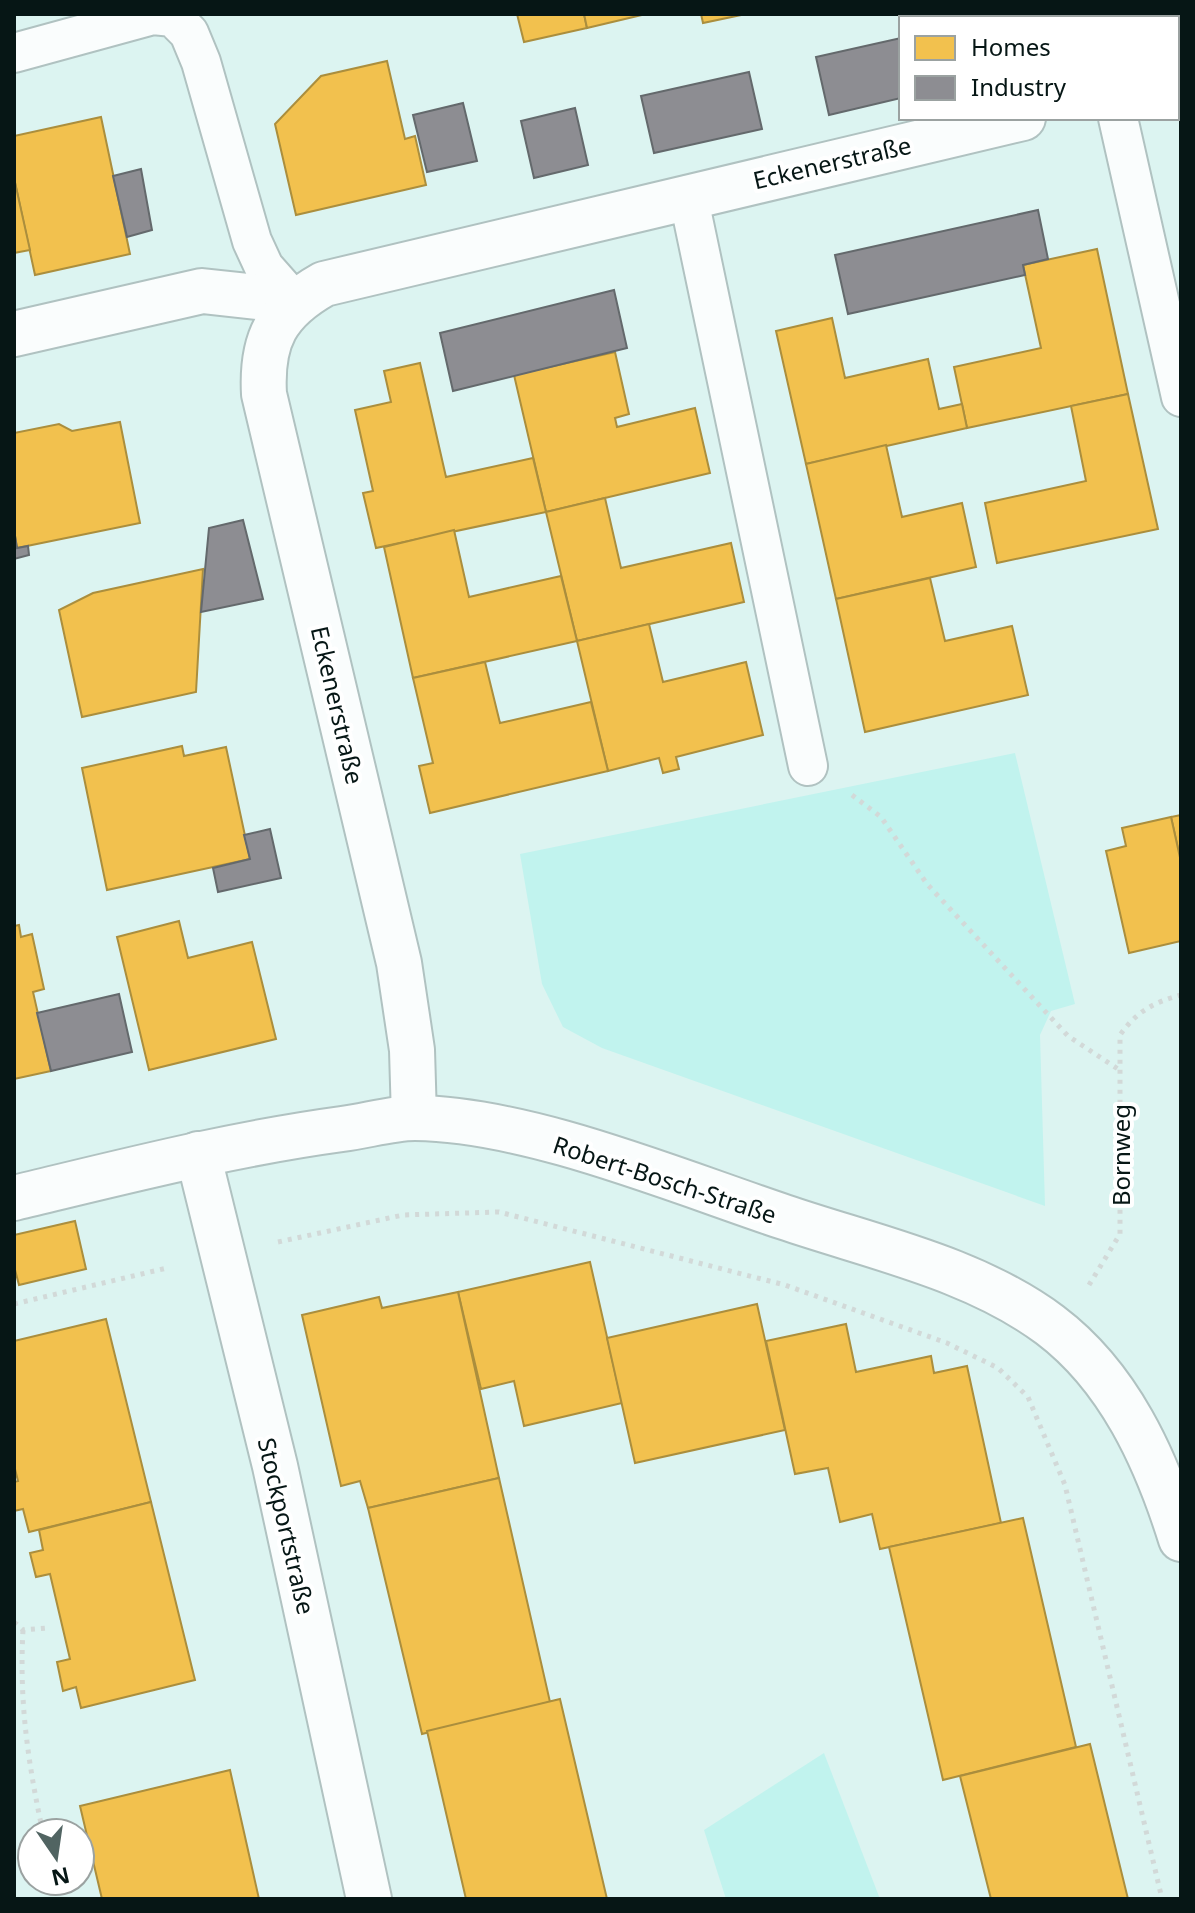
<svg xmlns="http://www.w3.org/2000/svg" width="1195" height="1913" font-family="'Noto Sans',sans-serif">
<style>
.green{fill:#c1f3ee}
.homes{fill:#f2c14e;stroke:#ab8e3d;stroke-width:2}
.industry{fill:#8d8d92;stroke:#64696c;stroke-width:2}
.lines{fill:none;stroke-linecap:round;stroke-linejoin:round}
.lane-casing{stroke:#b0c2c1;stroke-width:42}
.street-casing{stroke:#b0c2c1;stroke-width:48}
.path{stroke:#d2d9d8;stroke-width:5;stroke-dasharray:4 6;stroke-linecap:butt}
.lane{stroke:#fafdfd;stroke-width:38}
.street{stroke:#fafdfd;stroke-width:44}
.labels{text-anchor:middle;dominant-baseline:central;stroke-width:8;stroke-linejoin:round;paint-order:stroke}
.street-label{font-size:24px;fill:#061615;stroke:#fff}
</style>
<rect width="100%" height="100%" fill="#dcf4f1"/>
<!-- green -->
<g class="green">
<polygon points="1015,753 1075,1004 1051,1011 1040,1035 1045,1206 602,1048 563,1027 542,984 520,854"/>
<polygon points="824,1753 880,1899 726,1899 704,1830"/>
</g>
<!-- homes -->
<g class="homes">
<polygon points="517,14 584,14 587,28 524,42"/>
<polygon points="584,14 646,14 587,28"/>
<polygon points="701,14 746,14 703,23"/>
<polygon points="387,61 405,139 415,136 426,185 296,215 275,124 321,76"/>
<polygon points="101,117 130,254 35,275 14,178 14,136"/>
<polygon points="14,178 30,250 14,253"/>
<polygon points="1097,249 1128,394 967,428 954,367 1041,348 1023,265"/>
<polygon points="832,318 845,378 928,359 939,409 962,404 967,428 806,464 776,331"/>
<polygon points="615,352 629,414 615,418 617,427 695,408 710,473 546,512 514,375"/>
<polygon points="420,363 446,477 533,458 546,512 376,548 363,493 373,491 355,410 391,402 384,371"/>
<polygon points="1128,394 1158,529 997,563 985,503 1086,481 1071,406"/>
<polygon points="120,422 140,523 17,548 14,530 14,433 59,424 72,431"/>
<polygon points="886,445 902,517 962,503 976,567 836,599 806,464"/>
<polygon points="605,498 621,568 731,543 744,602 577,641 546,512"/>
<polygon points="454,530 469,597 561,576 577,641 413,678 384,547"/>
<polygon points="203,569 196,692 82,717 59,610 93,593"/>
<polygon points="930,578 945,641 1012,626 1028,695 865,732 836,599"/>
<polygon points="649,624 663,682 746,662 763,735 676,757 679,769 663,773 659,758 608,771 577,641"/>
<polygon points="485,662 500,723 591,702 608,771 430,813 419,766 433,763 413,678"/>
<polygon points="182,746 184,756 226,747 250,859 107,890 82,768"/>
<polygon points="1181,815 1181,862 1171,817"/>
<polygon points="1171,817 1181,862 1181,941 1129,953 1106,851 1126,846 1122,828"/>
<polygon points="179,921 188,958 252,942 276,1039 149,1070 117,937"/>
<polygon points="19,925 21,937 32,934 44,989 33,992 51,1071 14,1079 14,926"/>
<polygon points="75,1221 86,1269 19,1285 14,1266 14,1235"/>
<polygon points="590,1262 622,1403 524,1426 514,1381 481,1389 458,1292"/>
<polygon points="458,1292 499,1478 368,1508 360,1481 341,1486 302,1315 379,1297 382,1308"/>
<polygon points="757,1304 785,1430 635,1463 607,1338"/>
<polygon points="106,1319 151,1502 29,1532 23,1509 14,1511 14,1482 18,1481 14,1465 14,1341"/>
<polygon points="846,1324 856,1372 931,1356 934,1373 967,1366 1001,1523 880,1549 872,1514 840,1522 828,1468 795,1474 766,1341"/>
<polygon points="499,1478 550,1702 422,1734 368,1508"/>
<polygon points="151,1502 195,1680 81,1708 76,1687 63,1691 57,1662 70,1659 50,1574 36,1577 30,1553 43,1550 39,1530"/>
<polygon points="1023,1518 1076,1747 943,1780 889,1547"/>
<polygon points="560,1699 607,1899 466,1899 427,1731"/>
<polygon points="1090,1744 1128,1899 991,1899 960,1776"/>
<polygon points="230,1770 259,1899 102,1899 80,1806"/>
</g>
<!-- industry -->
<g class="industry">
<polygon points="1018,14 1104,14 1105,18 1000,18"/>
<polygon points="901,38 901,98 829,115 816,57"/>
<polygon points="749,72 762,129 654,153 641,96"/>
<polygon points="463,103 477,161 427,172 413,115"/>
<polygon points="575,108 588,165 534,178 521,121"/>
<polygon points="141,169 152,230 127,237 113,176"/>
<polygon points="1038,210 1048,259 1023,265 1025,275 848,314 835,255"/>
<polygon points="614,290 627,348 453,391 440,333"/>
<polygon points="243,520 263,599 201,612 209,528"/>
<polygon points="14,530 17,548 28,546 29,555 14,559"/>
<polygon points="270,829 281,878 218,892 213,868 250,859 244,835"/>
<polygon points="119,994 132,1052 51,1071 37,1013"/>
</g>
<g class="lines">
<!-- lane casing -->
<g class="lane-casing">
<g id="lane">
<polyline points="14,53 153,15 173,17 189,33 201,62 252,241 264,267 294,301"/>
<polyline points="1118,118 1181,397"/>
<polyline points="688,195 808,766"/>
</g>
</g>
<!-- street casing -->
<g class="street-casing">
<g id="street">
<polyline points="1177,83 1181,82"/>
<polyline points="14,334 202,291 294,301"/>
<path d="M414 1118 412 1050 399 963 264 394C261 340 276 311 324 284L1023 118"/>
<polyline points="198,1154 275,1466 369,1899"/>
<path d="M14 1198C123 1172 231 1144 342 1129 366 1126 392 1118 415 1118 528 1119 676 1181 784 1217 872 1247 974 1268 1050 1325 1119 1377 1156 1459 1181 1539"/>
</g>
</g>
<!-- path -->
<g class="path">
<polyline points="852,795 881,817 927,884 1068,1036 1121,1071"/>
<polyline points="278,1242 403,1215 499,1212 785,1285 947,1343 998,1368 1028,1397 1065,1485 1162,1899"/>
<path d="M1089 1285 1120 1234V1035C1136 1012 1154 1002 1181 995"/>
<polyline points="14,1304 167,1268"/>
<polyline points="14,1622 23,1630 48,1628"/>
<path d="M23 1630C19 1702 28 1763 43 1833"/>
<polyline points="53,1881 57,1899"/>
</g>
<!-- lane -->
<use href="#lane" class="lane"/>
<!-- street -->
<use href="#street" class="street"/>
</g>
<g class="labels">
<!-- street labels -->
<g class="street-label">
<text transform="translate(832 162) rotate(-13)">Eckenerstraße</text>
<text transform="translate(338 705) rotate(77)">Eckenerstraße</text>
<text transform="translate(1120 1155) rotate(-90)">Bornweg</text>
<text transform="translate(665 1179) rotate(18)">Robert-Bosch-Straße</text>
<text transform="translate(287 1526) rotate(77)">Stockportstraße</text>
</g>
</g>
<!-- border -->
<rect width="1195" height="1913" fill="none" stroke="#061615" stroke-width="32"/>
<!-- legend -->
<rect x="899" y="16" width="280" height="104" fill="#ffffff" stroke="#9ba2a1" stroke-width="2"/>
<rect x="915" y="36" width="40" height="24" fill="#f2c14e" stroke="#9ba2a1" stroke-width="2"/>
<text x="971" y="56" font-size="24" fill="#061615">Homes</text>
<rect x="915" y="76" width="40" height="24" fill="#8d8d92" stroke="#9ba2a1" stroke-width="2"/>
<text x="971" y="96" font-size="24" fill="#061615">Industry</text>
<!-- north arrow -->
<g transform="translate(56 1857) rotate(167)"><circle r="38" fill="#ffffff" stroke="#9ba2a1" stroke-width="2"/>
<path d="M0-6L14 30L0 20L-14 30Z" fill="#516462"/>
<text y="-12" font-size="22" font-weight="bold" text-anchor="middle" fill="#061615">N</text>
</g>
</svg>
